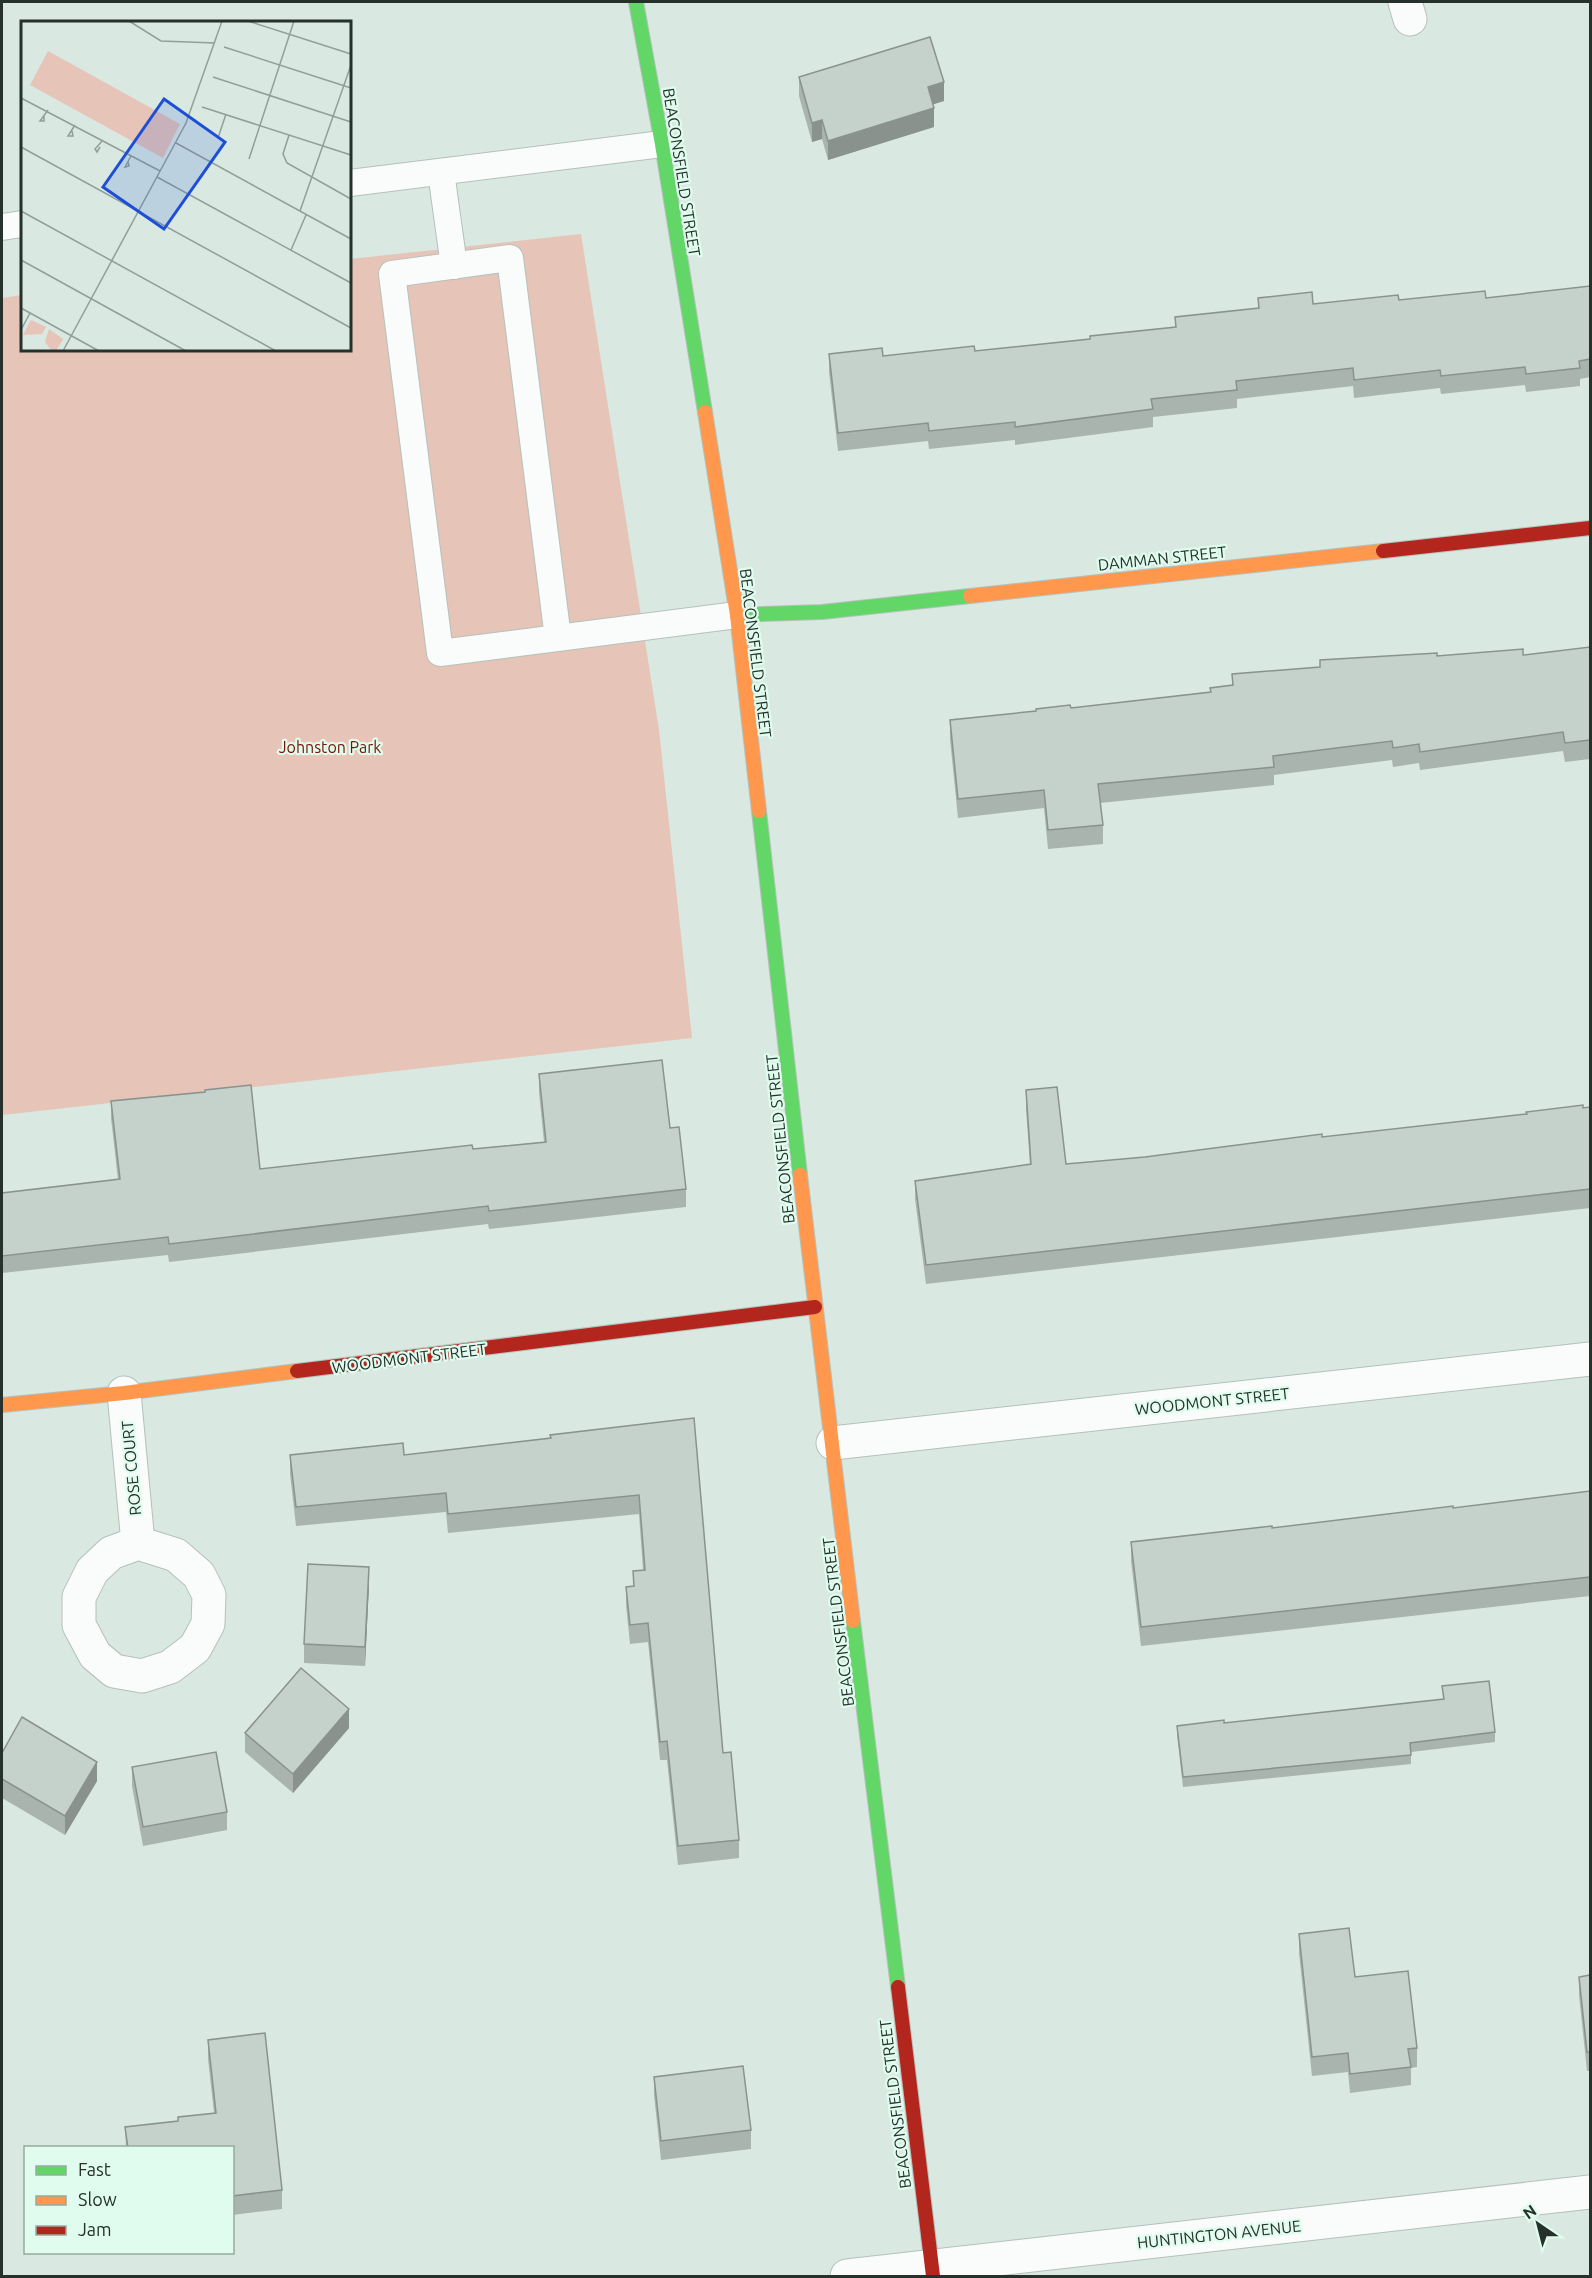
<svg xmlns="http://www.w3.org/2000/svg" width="1592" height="2278" font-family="Ubuntu,sans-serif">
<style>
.green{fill:#e6c4b8}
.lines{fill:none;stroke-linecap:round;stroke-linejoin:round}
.lane-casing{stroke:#b5c1bb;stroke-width:28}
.street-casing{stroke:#b5c1bb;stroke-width:35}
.fast-casing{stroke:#b5c1bb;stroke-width:16}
.slow-casing{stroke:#b5c1bb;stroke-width:16}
.jam-casing{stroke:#b5c1bb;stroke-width:16}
.lane{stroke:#f9fcfa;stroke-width:26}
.street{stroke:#f9fcfa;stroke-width:33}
.fast{stroke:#63d668;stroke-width:14}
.slow{stroke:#ff974d;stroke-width:14}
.jam{stroke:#b3261e;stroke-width:14}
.wall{fill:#a9b4af}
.shaded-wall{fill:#8a928e}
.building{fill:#c5d1cb;stroke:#8a928e;stroke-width:1.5}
.labels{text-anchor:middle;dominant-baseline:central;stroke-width:4.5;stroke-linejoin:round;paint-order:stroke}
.street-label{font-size:16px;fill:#26312c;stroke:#e0fcee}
.park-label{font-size:16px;fill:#751402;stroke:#e0fcee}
.inset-road{fill:none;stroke:#919f99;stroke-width:1.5}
.view{fill:#1d4ed8;fill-opacity:0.15;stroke:#1d4ed8;stroke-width:3}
.inset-edge{fill:none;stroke:#26312c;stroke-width:3}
</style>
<rect width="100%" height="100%" fill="#d9e8e1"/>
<!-- green -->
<polygon class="green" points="581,234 659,730 692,1038 2,1115 2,298 22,295 22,350 350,350 350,259"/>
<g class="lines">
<!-- lane casing -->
<g class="lane-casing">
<g id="lane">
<polyline points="441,172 454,266"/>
<polyline points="350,183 662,144"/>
<polyline points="2,227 22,224"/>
<polyline points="558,638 510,258 392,274 440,653 737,615"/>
</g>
</g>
<!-- street casing -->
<g class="street-casing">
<g id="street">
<polyline points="1405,2 1410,19"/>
<polyline points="124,1393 138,1543 111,1553 92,1571 79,1597 79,1625 95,1655 114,1671 142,1676 170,1667 195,1648 208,1624 209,1595 199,1575 176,1555 138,1543"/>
<polyline points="833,1443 1590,1359"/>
<polyline points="847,2276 1590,2192"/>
</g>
</g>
<!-- fast casing -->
<g class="fast-casing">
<g id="fast">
<polyline points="636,2 662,144 705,412"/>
<polyline points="737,615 822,612 970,596"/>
<polyline points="759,811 800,1175"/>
<polyline points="853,1621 898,1987"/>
</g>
</g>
<!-- slow casing -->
<g class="slow-casing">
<g id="slow">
<polyline points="705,412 737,615 759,811"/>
<polyline points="970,596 1383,551"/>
<polyline points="800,1175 853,1621"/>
<polyline points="2,1405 124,1393 297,1371"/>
</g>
</g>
<!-- jam casing -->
<g class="jam-casing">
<g id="jam">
<polyline points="1383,551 1590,528"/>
<polyline points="297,1371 815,1307"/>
<polyline points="898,1987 933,2276"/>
</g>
</g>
<!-- lane -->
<use href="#lane" class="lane"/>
<!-- street -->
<use href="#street" class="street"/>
<!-- fast -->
<use href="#fast" class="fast"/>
<!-- slow -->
<use href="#slow" class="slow"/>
<!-- jam -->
<use href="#jam" class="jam"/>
</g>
<!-- wall -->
<g class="wall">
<polygon points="799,77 944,101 933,104 934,127 828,160 822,139 812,142 799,96"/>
<polygon points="1590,286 1590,377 1580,379 1580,386 1526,392 1525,385 1441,394 1440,388 1354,398 1353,386 1237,399 1237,408 1153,417 1153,427 1015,445 1015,440 929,449 928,441 838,451 829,372 829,354 883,356 975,351 1090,339 1175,327 1175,317 1258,308 1258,298 1313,304 1399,300 1486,298"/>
<polygon points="1590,654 1590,759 1565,762 1563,751 1420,770 1419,763 1393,767 1392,760 1274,775 1274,785 1100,803 1103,825 1103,844 1048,849 1044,808 958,818 950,739 950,720 1071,708 1210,692 1210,688 1232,685 1232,674 1320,668 1320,660 1437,656"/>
<polygon points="539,1074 670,1128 686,1189 686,1207 489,1229 488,1224 169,1262 168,1255 2,1273 2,1193 118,1180 111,1118 111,1101 260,1169 544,1142 539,1092"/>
<polygon points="1026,1090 1066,1164 1145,1157 1590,1107 1590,1208 926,1284 915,1199 915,1181 1030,1165 1026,1109"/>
<polygon points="694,1418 723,1753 739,1840 739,1858 678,1865 667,1760 660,1760 648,1642 630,1644 626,1605 626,1587 633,1586 633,1571 643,1570 639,1514 448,1533 446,1512 296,1526 290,1474 290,1455 404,1455 550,1438"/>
<polygon points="1590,1491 1590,1596 1141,1646 1131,1561 1131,1542 1272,1528 1453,1508"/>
<polygon points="369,1585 365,1666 304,1663 304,1644"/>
<polygon points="1442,1686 1495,1732 1495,1742 1411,1752 1411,1764 1183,1787 1177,1735 1177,1726 1224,1723 1443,1699"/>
<polygon points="349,1728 293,1793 245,1752 245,1733"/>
<polygon points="2,1753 97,1781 65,1835 2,1798"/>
<polygon points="132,1767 227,1812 227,1830 143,1846 132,1786"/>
<polygon points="1299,1934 1417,2048 1417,2067 1411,2068 1411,2085 1350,2093 1348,2072 1312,2076 1299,1953"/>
<polygon points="1590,1975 1590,2071 1587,2071 1579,1995 1579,1977"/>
<polygon points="208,2040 282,2190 282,2209 232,2215 232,2148 126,2148 125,2127 178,2121 214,2113 208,2059"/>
<polygon points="654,2077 751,2130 751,2149 661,2160 654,2095"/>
</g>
<!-- shaded-wall -->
<g class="shaded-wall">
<polygon points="944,82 944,101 928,106 928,87"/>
<polygon points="934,108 934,127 828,160 828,141"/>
<polygon points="822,120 822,139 812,142 812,123"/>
<polygon points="369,1567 369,1585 365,1666 365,1647"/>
<polygon points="3,1685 3,1704 2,1705 2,1686"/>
<polygon points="349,1709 349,1728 293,1793 293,1774"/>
<polygon points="97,1762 97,1781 65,1835 65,1816"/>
</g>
<!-- building -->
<g class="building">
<polygon points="930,37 944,82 928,87 934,108 828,141 822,120 812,123 799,77"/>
<polygon points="1590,286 1590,359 1579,361 1580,368 1526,374 1525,367 1441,376 1440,370 1354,380 1353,368 1236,381 1237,390 1151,399 1153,409 1015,427 1015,422 929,431 928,423 838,433 829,354 882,348 883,356 974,346 975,351 1090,339 1090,336 1176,327 1175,317 1259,308 1258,298 1312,292 1313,304 1398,295 1399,300 1485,291 1486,298"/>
<polygon points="1590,647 1590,740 1565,743 1563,732 1420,752 1419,744 1393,748 1392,741 1273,756 1274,767 1098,784 1103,825 1048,830 1044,790 958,799 950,720 1036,711 1036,709 1070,705 1071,708 1211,692 1210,688 1233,685 1232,674 1320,667 1320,660 1437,653 1437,656 1523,649 1523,655"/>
<polygon points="662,1060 670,1128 679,1127 686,1189 489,1211 488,1206 169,1244 168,1237 2,1256 2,1193 120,1179 111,1101 205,1092 205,1090 251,1085 260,1169 472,1145 473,1149 546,1142 539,1074"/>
<polygon points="1057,1087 1066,1164 1145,1157 1322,1134 1322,1137 1527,1114 1526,1112 1583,1105 1583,1108 1590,1107 1590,1189 926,1265 915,1181 1031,1164 1026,1090"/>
<polygon points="694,1418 723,1753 731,1752 739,1840 678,1846 667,1741 660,1742 648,1623 630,1625 626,1587 634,1586 633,1571 645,1570 639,1495 448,1514 446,1493 296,1507 290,1455 403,1443 404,1455 551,1438 550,1435"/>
<polygon points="1590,1491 1590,1577 1141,1627 1131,1542 1272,1526 1272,1528 1453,1506 1453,1508"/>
<polygon points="308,1564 369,1567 365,1647 304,1644"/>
<polygon points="301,1668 349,1709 293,1774 245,1733"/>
<polygon points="1489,1681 1495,1732 1410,1743 1411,1755 1183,1777 1177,1726 1224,1720 1224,1723 1444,1699 1442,1686"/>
<polygon points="22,1717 97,1762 65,1816 2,1779 2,1753"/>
<polygon points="216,1752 227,1812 143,1827 132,1767"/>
<polygon points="1349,1928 1355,1977 1408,1971 1417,2048 1408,2049 1411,2067 1350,2074 1348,2053 1312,2057 1299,1934"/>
<polygon points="1590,1975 1590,2052 1587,2052 1579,1977"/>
<polygon points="265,2033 282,2190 232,2196 232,2148 128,2148 125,2127 178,2121 178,2117 216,2113 208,2040"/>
<polygon points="743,2066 751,2130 661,2141 654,2077"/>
</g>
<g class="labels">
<!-- street labels -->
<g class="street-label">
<text transform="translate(682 172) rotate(81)">BEACONSFIELD STREET</text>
<text transform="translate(1162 558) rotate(-6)">DAMMAN STREET</text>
<text transform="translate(756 653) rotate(83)">BEACONSFIELD STREET</text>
<text transform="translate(780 1139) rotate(-96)">BEACONSFIELD STREET</text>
<text transform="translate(409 1358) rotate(-7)">WOODMONT STREET</text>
<text transform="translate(1212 1401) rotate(-6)">WOODMONT STREET</text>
<text transform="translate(131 1468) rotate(-95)">ROSE COURT</text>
<text transform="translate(838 1622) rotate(-97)">BEACONSFIELD STREET</text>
<text transform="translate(895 2104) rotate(-97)">BEACONSFIELD STREET</text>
<text transform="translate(1219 2234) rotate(-6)">HUNTINGTON AVENUE</text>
</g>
<!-- park labels -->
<g class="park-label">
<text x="330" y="747">Johnston Park</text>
</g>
</g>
<!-- overview -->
<g transform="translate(21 21)">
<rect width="330" height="330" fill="#d9e8e1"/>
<path d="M27 30 159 103 142 137 9 64ZM10 299 25 306 21 313 2 314ZM28 308 42 318 35 330H18L30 329 24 321Z" fill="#e6c4b8"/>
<path class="inset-road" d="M108 0 140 20 194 22M227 0 330 33M203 26 330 67M192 56 330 101M0 77 139 150M181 86 330 134M23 95V100H19L27 89M51 110 52 115H47L54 104M268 114 262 133 266 142 330 178M197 117 205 93M155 122 330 218M0 126 330 307M79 126 76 131 74 128 82 119M228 138 273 0M107 141 108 145 104 146 110 135M136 156 330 262M0 190 255 330M279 190 330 44M270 229 285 194M0 239 165 330M0 287 78 330M0 309 9 292M42 330 165 102 201 0"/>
<path class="view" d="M143 78 204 121 143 208 82 166Z"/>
<rect width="330" height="330" class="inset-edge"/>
</g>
<!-- border -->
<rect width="1592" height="2278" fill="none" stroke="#26312c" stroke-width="6"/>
<!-- legend -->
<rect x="24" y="2146" width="210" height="108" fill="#e0fcee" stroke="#96aba0" stroke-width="1.5"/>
<rect x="36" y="2166" width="30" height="9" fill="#63d668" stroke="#96aba0" stroke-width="1.5"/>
<text x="78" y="2176" font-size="18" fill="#26312c">Fast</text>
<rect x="36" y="2196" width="30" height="9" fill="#ff974d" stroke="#96aba0" stroke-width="1.5"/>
<text x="78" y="2206" font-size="18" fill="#26312c">Slow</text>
<rect x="36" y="2226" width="30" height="9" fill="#b3261e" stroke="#96aba0" stroke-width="1.5"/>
<text x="78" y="2236" font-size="18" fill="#26312c">Jam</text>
<!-- north arrow -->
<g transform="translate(1538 2224) rotate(325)" stroke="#e0fcee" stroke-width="4.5" paint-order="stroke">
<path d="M0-4.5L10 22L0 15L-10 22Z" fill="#26312c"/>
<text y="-9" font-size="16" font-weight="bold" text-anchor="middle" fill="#26312c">N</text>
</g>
</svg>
